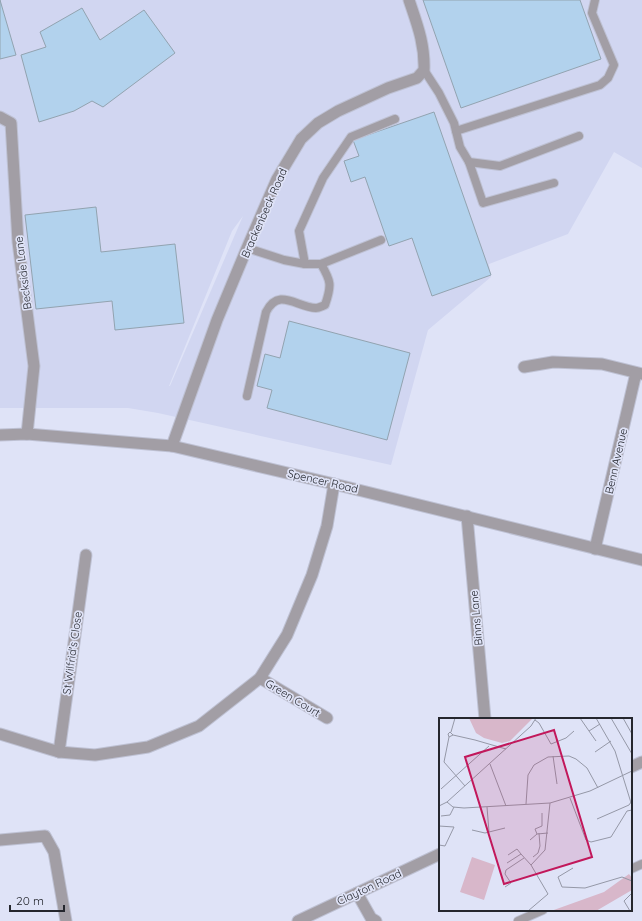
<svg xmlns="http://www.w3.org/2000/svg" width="642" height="921" viewBox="0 0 642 921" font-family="Quicksand,sans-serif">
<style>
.built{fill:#d1d6f1;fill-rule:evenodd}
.building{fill:#b2d2ed;stroke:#92a3b0}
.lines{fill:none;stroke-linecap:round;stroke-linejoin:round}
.service-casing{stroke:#bec1d3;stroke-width:10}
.minor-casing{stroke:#bec1d3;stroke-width:13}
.tertiary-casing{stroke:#bec1d3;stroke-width:13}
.service{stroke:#a29ea5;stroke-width:8}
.minor{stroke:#a29ea5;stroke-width:11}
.tertiary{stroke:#a29ea5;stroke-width:11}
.labels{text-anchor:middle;stroke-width:3.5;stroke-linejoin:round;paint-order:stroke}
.street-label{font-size:11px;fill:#25272e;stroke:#dfe3f7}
.inset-road{fill:none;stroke:#9598a7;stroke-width:1}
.view{fill:#c2185b;fill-opacity:0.15;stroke:#c2185b;stroke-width:2}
.inset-edge{fill:none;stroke:#25272e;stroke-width:2}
</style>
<rect width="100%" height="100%" fill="#dfe3f7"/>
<path class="built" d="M0,0H642V168L614,152L568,234L489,264L491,277L428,330L391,465L158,413L128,408H0ZM243,216L170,386H169L232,231Z"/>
<g class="building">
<polygon points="0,0 16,55 0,59"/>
<polygon points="423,0 580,0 601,59 461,108"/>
<polygon points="82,8 100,40 144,10 175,53 103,107 92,101 74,111 39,122 21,55 46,47 40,32"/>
<polygon points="434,112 491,275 432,296 412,238 389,246 365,177 351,182 344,161 359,156 353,140"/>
<polygon points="96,207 101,252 175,244 184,323 115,330 112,301 36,309 25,215"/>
<polygon points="289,321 410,353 387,440 267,408 272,390 257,386 265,354 280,358"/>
</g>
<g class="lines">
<defs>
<g id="service">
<polyline points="424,70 439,93 454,123 460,147 469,162 500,166 579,136"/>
<polyline points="456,131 600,85 608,78 614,65 592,13 595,0"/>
<polyline points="469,162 483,203 554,183"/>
<polyline points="247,248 284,260 305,264 321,264 381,240"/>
<polyline points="305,264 299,231 323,178 351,137 395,119"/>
<path d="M247,396L266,312C279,287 296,307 316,308C319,308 322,306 325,305C332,285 331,281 321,264"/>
<polyline points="631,869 642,864"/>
<polyline points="518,921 543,910"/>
</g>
<g id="minor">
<polyline points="0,117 11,123 18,242 34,366 27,434"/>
<polyline points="524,367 553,362 602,364 642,374"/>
<path d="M172,446L217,320L247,248L277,179L301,139L318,123L338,111L388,88L417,78L424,70C425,44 417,24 409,0"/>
<polyline points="467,516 485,719"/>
<polyline points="595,549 636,373"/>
<polyline points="260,678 327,718"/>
<polyline points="0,734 59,752 95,755 148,747 199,726 260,678 287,635 312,575 327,526 334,484"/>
<polyline points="59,752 86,555"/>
<polyline points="0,840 45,836 54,852 66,921"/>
<polyline points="357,893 371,918 376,921"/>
</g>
<g id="tertiary">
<polyline points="0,435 27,434 172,446 334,484 642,560"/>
<polyline points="631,767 642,762"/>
<polyline points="298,921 440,854"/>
</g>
</defs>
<use href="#service" class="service-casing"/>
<use href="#minor" class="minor-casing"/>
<use href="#tertiary" class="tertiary-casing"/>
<use href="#service" class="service"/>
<use href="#minor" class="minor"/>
<use href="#tertiary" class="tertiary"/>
</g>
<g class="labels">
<g class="street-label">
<text transform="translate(264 213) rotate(-66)" y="4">Brackenbeck Road</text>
<text transform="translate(23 273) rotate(-97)" y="4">Beckside Lane</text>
<text transform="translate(616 461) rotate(-77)" y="4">Benn Avenue</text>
<text transform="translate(323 481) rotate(13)" y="4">Spencer Road</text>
<text transform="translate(476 618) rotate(-95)" y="4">Binns Lane</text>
<text transform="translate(72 653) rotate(-82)" y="4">St Wilfrid's Close</text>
<text transform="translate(293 698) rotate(31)" y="4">Green Court</text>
<text transform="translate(369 887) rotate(-25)" y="4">Clayton Road</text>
</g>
</g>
<g transform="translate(439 718)">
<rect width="193" height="193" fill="#dfe3f7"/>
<path d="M30,0H91L93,1L71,23L63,25L45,20L37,15ZM33,139L56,147L45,182L21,174ZM190,156L193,160V172L157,193H112L165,174Z" fill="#d8b7ca"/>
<path class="inset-road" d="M141,0L150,13L161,6M157,0L176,33L193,88M172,0L193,36M184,0L193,16M96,2L100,5L112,26L127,20L135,13M150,13L157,23M12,14L16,0M14,17L11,14L9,16L10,19L14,17L36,22L67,31M156,34L172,23M114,38L118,66M5,44L26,68M5,44L10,19M51,46L67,88M2,71L50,28M131,80L147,122L152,124L172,119L188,93L193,92M8,84L92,8L97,0M87,86L89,57L95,47L109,39L130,38L137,41L148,50L159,70M0,88L8,84L14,89L25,90L111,85L151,73L193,53M48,89L50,114M2,98L11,97L15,89M158,101L190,87L192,84M0,108L15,109L6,128L0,127M33,112L46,115L66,110M98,116L96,111L103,108V95M91,122L98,116L109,115M69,137L78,131L82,136M94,139L99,135L101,128L100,115M68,145L82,136L92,147M134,150L119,159L123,169L146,170L183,159L193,163M66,169L72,165L66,156L67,152L85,140M89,193L109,176L92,147L106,132L111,85M191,193L185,183L193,175"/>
<path class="view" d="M115,12L153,139L65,166L26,39Z"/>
<rect width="193" height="193" class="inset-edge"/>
</g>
<path d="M10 905v6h54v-6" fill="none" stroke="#25272e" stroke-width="2"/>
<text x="16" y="905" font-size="12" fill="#25272e" stroke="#dfe3f7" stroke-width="3" paint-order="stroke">20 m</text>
</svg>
